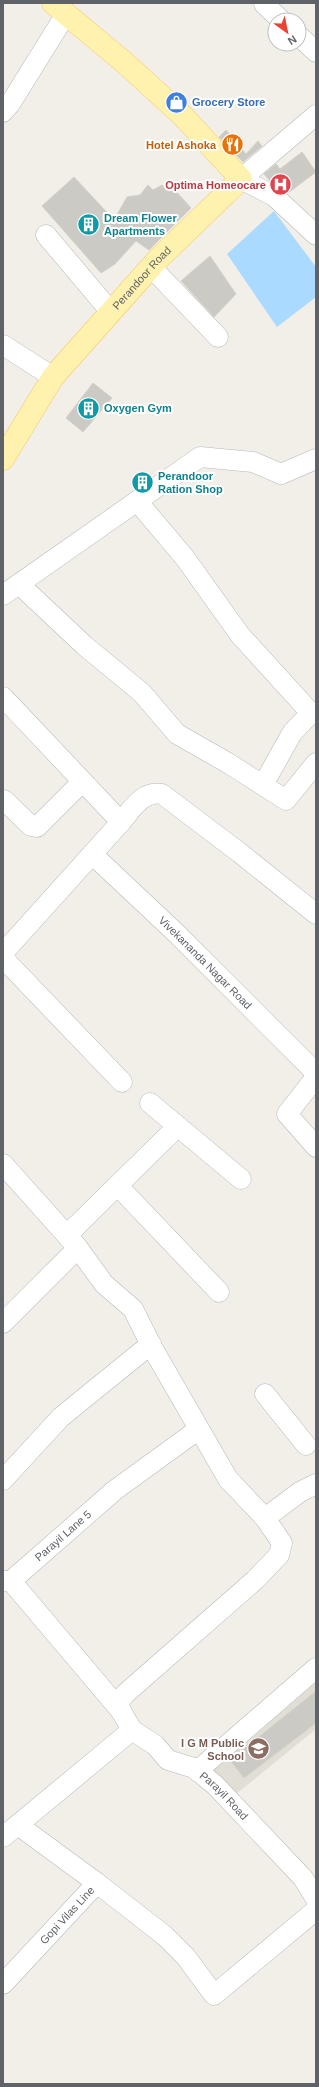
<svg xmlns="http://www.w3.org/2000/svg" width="319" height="2087" viewBox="0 0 319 2087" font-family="Arial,sans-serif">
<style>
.education{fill:#e1ded6}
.water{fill:#aadaff}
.building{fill:#cccac5;stroke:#d6d1c6}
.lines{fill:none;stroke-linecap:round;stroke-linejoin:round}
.minor-casing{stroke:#b5b8bc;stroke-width:21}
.major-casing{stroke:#f2c960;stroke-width:23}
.minor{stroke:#fff;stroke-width:20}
.major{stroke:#fff2af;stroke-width:22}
.labels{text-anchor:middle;stroke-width:4;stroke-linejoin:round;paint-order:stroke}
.shop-label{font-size:11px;font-weight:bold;fill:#366cbe;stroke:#fff;text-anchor:start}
.food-label{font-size:11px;font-weight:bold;fill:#c56008;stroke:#fff;text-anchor:end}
.health-label{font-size:11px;font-weight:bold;fill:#be3a42;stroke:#fff;text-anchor:end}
.culture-label{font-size:11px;font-weight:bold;fill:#0d838f;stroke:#fff;text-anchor:start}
.street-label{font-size:11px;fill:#5f6368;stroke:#fff}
.education-label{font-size:11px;font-weight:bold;fill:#785e54;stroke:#fff;text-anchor:end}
</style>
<rect width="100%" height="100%" fill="#f1efe8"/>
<polygon class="education" points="316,1671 316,1729 230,1799 203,1769"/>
<polygon class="water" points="274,211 316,267 316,297 277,327 227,254"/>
<g class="building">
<polygon points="226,130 246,154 258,141 262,146 243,162 219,137"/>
<polygon points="302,152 316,172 288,193 270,181 264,174 276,164 280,169"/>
<polygon points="74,177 114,220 127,197 140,195 148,185 153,190 162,185 170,192 174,189 191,208 149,250 136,241 115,264 101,273 42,206"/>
<polygon points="210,256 236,294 214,317 181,281"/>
<polygon points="93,383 112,398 83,432 66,418"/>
<polygon points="316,1691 316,1723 244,1778 230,1760"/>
</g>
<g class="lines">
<defs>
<g id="minor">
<polyline points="264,4 281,20"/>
<polyline points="299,36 316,52"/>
<polyline points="3,112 10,104 66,14"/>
<polyline points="316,115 241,179 274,196 316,235"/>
<polyline points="46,235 111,312"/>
<polyline points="151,267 218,337"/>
<polyline points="3,345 53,377"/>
<polyline points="137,501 185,558 240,635 311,713 292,733 263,785"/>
<polyline points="19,584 85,646 142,693 177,734 228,763 286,800 316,763"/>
<polyline points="3,595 200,457 253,462 281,474 316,459"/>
<polyline points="3,697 121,822 3,953"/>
<polyline points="4,800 31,826 37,827 82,782"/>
<path d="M121,822C132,809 143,790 162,794L240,853L316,914"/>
<path id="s1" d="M92,854L177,934L316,1073"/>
<polyline points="3,958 122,1082"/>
<polyline points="316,1077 287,1114 316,1147"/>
<polyline points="150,1103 241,1179"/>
<polyline points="3,1164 78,1248 104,1284 133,1309 153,1349 228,1479 265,1518 282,1543 279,1555 255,1580 125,1694 117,1704 132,1730"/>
<polyline points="118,1186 219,1292"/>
<polyline points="67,1235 178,1126"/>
<polyline points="3,1323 78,1248"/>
<polyline points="265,1394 306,1445"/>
<polyline points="3,1480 61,1417 151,1344"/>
<polyline points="265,1518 300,1492 316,1484"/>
<polyline points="3,1581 11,1581 121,1711"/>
<path id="s2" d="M11,1581L115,1490L199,1429"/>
<polyline points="197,1771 316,1668"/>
<path id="s3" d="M3,1837L132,1730L155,1745L168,1760L194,1768L215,1785L303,1878L316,1899"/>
<polyline points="97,1883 165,1936 186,1957 214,1995 316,1910"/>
<path id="s4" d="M3,1984L97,1883L18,1825"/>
</g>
<g id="major">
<path id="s5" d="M3,459L53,377L158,259L241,179L182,115L125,63L53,3"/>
</g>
</defs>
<use href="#minor" class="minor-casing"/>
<use href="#major" class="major-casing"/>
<use href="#minor" class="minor"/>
<use href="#major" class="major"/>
</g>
<defs>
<symbol id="shop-disc" viewBox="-11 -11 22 22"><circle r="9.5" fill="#3f7fe0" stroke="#fff"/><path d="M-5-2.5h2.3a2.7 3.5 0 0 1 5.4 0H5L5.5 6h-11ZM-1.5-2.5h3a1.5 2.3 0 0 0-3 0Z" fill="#fff"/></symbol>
<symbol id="restaurant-disc" viewBox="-11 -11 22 22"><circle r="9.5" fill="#e8710a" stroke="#fff"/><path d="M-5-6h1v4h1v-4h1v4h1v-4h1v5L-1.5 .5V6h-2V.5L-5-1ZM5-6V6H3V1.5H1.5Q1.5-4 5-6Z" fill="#fff"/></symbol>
<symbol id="hospital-disc" viewBox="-11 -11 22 22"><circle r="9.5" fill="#e0444e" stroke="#fff"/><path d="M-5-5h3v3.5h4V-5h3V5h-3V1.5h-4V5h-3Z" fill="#fff"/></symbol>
<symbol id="building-disc" viewBox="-11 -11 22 22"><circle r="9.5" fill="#0f9aa8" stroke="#fff"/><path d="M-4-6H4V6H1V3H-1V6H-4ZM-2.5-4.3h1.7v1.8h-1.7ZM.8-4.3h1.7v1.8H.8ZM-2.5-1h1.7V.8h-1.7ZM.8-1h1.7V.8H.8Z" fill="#fff"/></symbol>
<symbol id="school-disc" viewBox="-11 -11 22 22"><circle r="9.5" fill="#8d6e63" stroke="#fff"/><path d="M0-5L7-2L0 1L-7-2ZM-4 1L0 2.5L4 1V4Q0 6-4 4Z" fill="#fff"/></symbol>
</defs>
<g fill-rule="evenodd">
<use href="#shop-disc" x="164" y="90" width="25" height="25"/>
<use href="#restaurant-disc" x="220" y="132" width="25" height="25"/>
<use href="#hospital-disc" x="268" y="172" width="25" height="25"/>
<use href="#building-disc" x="76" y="212" width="25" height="25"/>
<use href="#building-disc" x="76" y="396" width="25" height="25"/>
<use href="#building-disc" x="130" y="470" width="25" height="25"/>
<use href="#school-disc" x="246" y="1736" width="25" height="25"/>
</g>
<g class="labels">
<g class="shop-label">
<text x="192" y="106">Grocery Store</text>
</g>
<g class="food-label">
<text x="216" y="149">Hotel Ashoka</text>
</g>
<g class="health-label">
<text x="266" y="189">Optima Homeocare</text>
</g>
<g class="culture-label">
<text x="104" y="222">Dream Flower<tspan x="104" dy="13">Apartments</tspan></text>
<text x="104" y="412">Oxygen Gym</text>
<text x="158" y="480">Perandoor<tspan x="158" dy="13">Ration Shop</tspan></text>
</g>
<g class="street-label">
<text dy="4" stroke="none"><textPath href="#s5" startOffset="229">Perandoor Road</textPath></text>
<text dy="4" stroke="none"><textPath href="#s1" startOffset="157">Vivekananda Nagar Road</textPath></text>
<text dy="4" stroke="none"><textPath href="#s2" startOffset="69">Parayil Lane 5</textPath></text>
<text dy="4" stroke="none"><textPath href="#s3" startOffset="283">Parayil Road</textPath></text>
<text dy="4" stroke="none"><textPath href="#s4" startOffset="94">Gopi Vilas Line</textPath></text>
</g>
<g class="education-label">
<text x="244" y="1747">I G M Public<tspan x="244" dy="13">School</tspan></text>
</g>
</g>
<rect width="319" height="2087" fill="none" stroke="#5f6368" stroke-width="8"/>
<g transform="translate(287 32) rotate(147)"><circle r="19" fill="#ffffff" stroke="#bfc1c3"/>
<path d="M0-3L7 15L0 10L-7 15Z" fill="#ea4335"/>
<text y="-6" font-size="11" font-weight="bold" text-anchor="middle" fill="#5f6368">N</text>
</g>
</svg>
